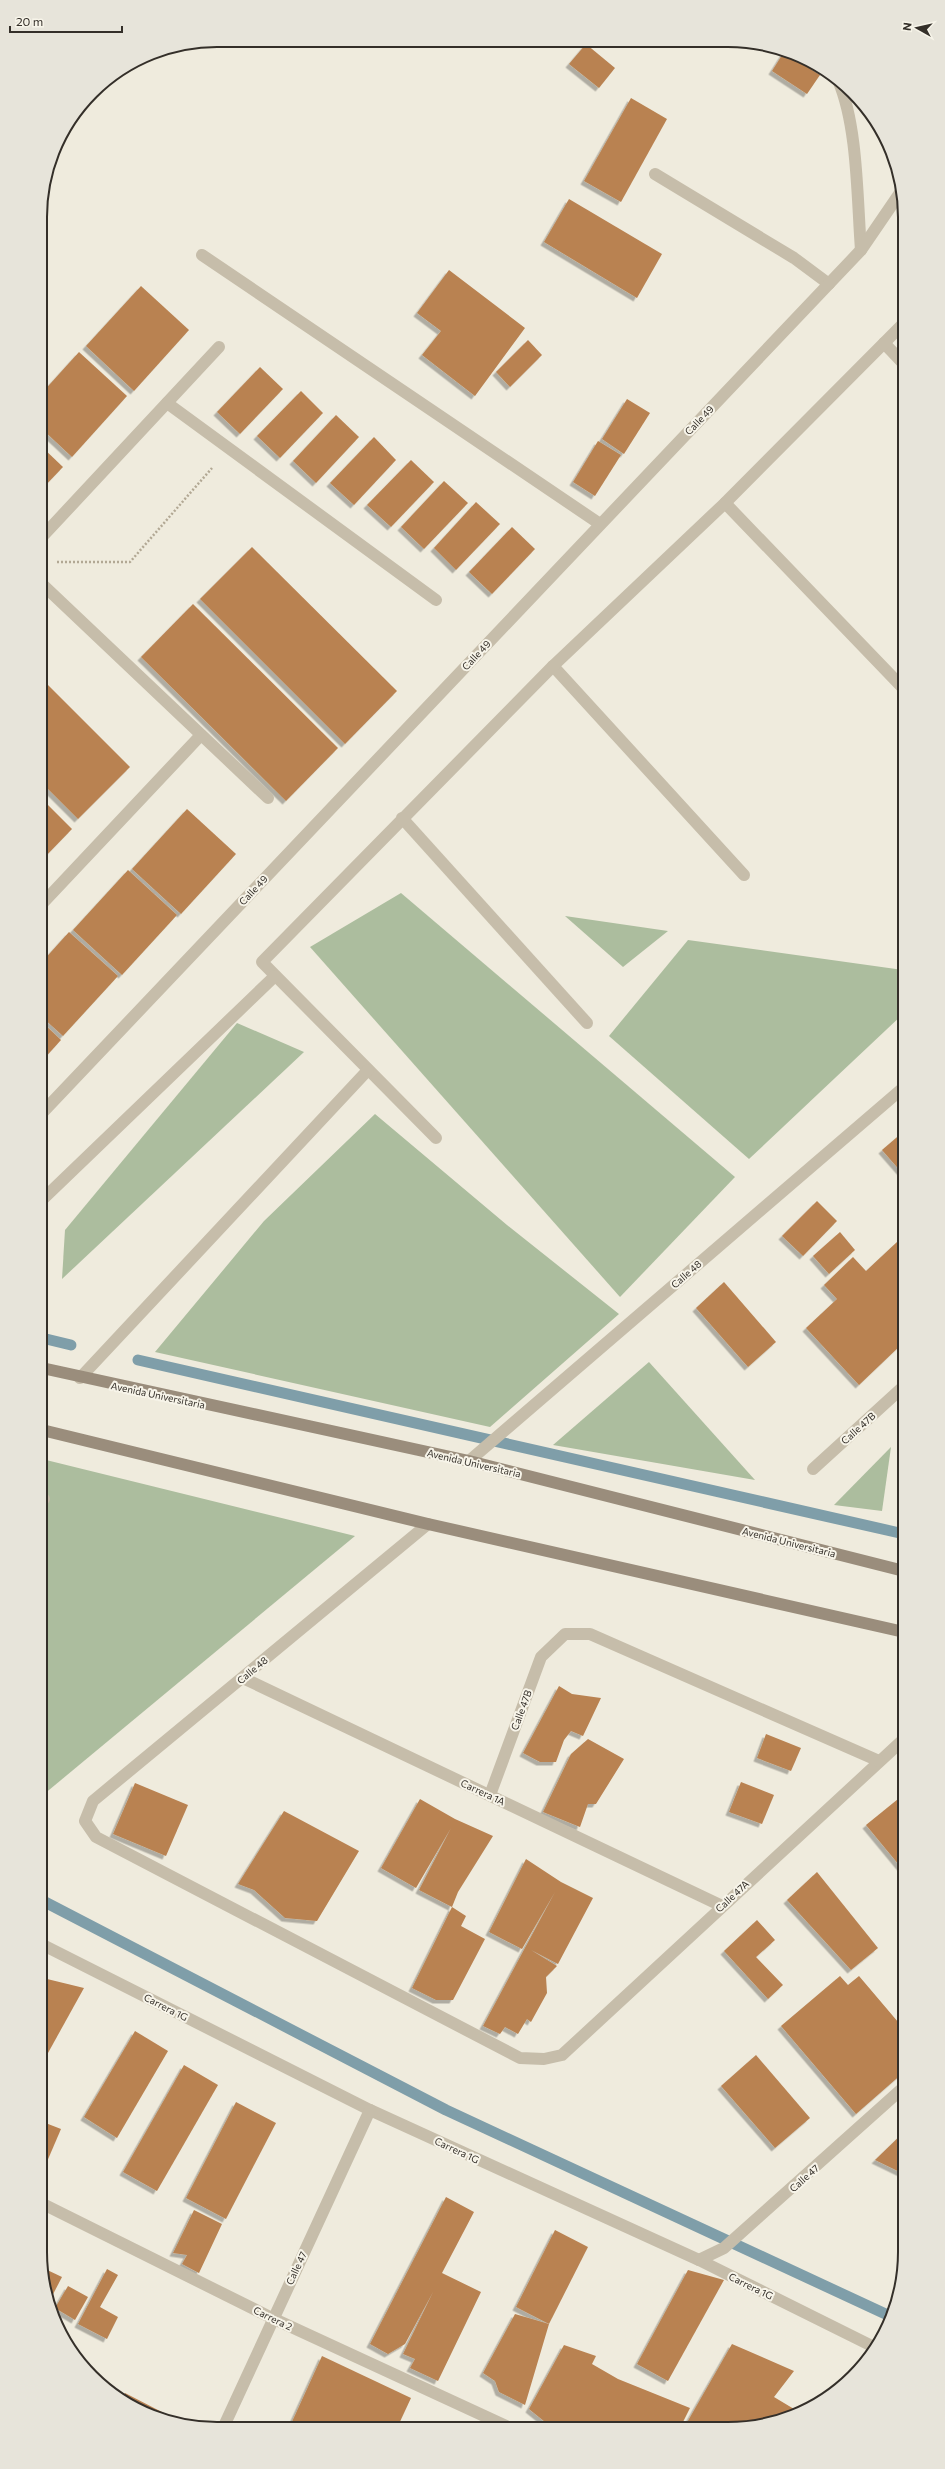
<svg xmlns="http://www.w3.org/2000/svg" width="945" height="2469" viewBox="0 0 945 2469" font-family="Commissioner,sans-serif">
<style>
.green{fill:#acbd9e}
.lines{fill:none;stroke-linecap:round;stroke-linejoin:round}
.stream{stroke:#7f9ea9;stroke-width:11}
.building{fill:#b98251;filter:url(#shadow)}
.path{stroke:#b2a894;stroke-width:2.5;stroke-dasharray:2 2;stroke-linecap:butt}
.lane{stroke:#c6bdaa;stroke-width:12}
.street{stroke:#c6bdaa;stroke-width:12}
.secondary{stroke:#9a8d7c;stroke-width:12}
.labels{text-anchor:middle;stroke-width:4;stroke-linejoin:round;paint-order:stroke}
.street-label{font-size:10px;fill:#342f29;stroke:#f7f4e9}
.rim{fill:none;stroke:#342f29;stroke-width:2}
</style>
<defs>
<filter id="shadow"><feDropShadow dx="-3.5" dy="3.5" stdDeviation="0" flood-color="#0004"/></filter>
</defs>
<rect width="100%" height="100%" fill="#efebdd"/>
<g class="green">
<polygon points="401,893 735,1177 620,1297 310,947"/>
<polygon points="565,916 668,931 623,967"/>
<polygon points="688,940 903,970 903,1014 749,1159 609,1036"/>
<polygon points="237,1023 304,1052 62,1279 65,1230"/>
<polygon points="375,1114 507,1225 619,1314 490,1427 155,1352 264,1221"/>
<polygon points="649,1362 755,1480 553,1445"/>
<polygon points="891,1447 882,1511 834,1505"/>
<polygon points="42,1459 355,1536 43,1795"/>
</g>
<g class="lines">
<g class="stream">
<polyline points="42,1338 71,1345"/>
<polyline points="138,1360 904,1534"/>
<polyline points="43,1901 446,2110 892,2317"/>
</g>
</g>
<g class="building">
<polygon points="586,44 615,68 599,88 569,64"/>
<polygon points="784,52 820,75 807,94 772,71"/>
<polygon points="631,98 667,119 621,202 584,181"/>
<polygon points="569,199 662,254 637,298 544,242"/>
<polygon points="449,270 525,328 475,396 422,355 441,331 417,313"/>
<polygon points="141,286 189,330 134,391 86,346"/>
<polygon points="528,340 542,355 510,387 496,372"/>
<polygon points="79,352 127,396 72,457 41,428 41,394"/>
<polygon points="260,367 283,389 240,434 217,412"/>
<polygon points="301,391 323,413 280,458 257,436"/>
<polygon points="627,399 650,413 624,454 602,439"/>
<polygon points="336,415 359,437 316,483 293,461"/>
<polygon points="374,437 396,460 354,505 330,483"/>
<polygon points="598,441 621,455 595,496 573,482"/>
<polygon points="41,446 63,467 41,490"/>
<polygon points="411,460 434,482 391,527 367,505"/>
<polygon points="444,481 468,503 424,549 401,527"/>
<polygon points="476,502 500,524 456,570 434,548"/>
<polygon points="512,527 535,549 492,594 469,572"/>
<polygon points="252,547 397,691 345,744 200,599"/>
<polygon points="193,604 338,748 286,801 141,657"/>
<polygon points="41,678 130,767 78,819 41,782"/>
<polygon points="41,798 72,829 41,861"/>
<polygon points="187,809 236,854 181,914 132,869"/>
<polygon points="128,870 177,915 122,975 73,930"/>
<polygon points="69,932 118,976 63,1036 42,1017 42,962"/>
<polygon points="42,1022 61,1040 42,1061"/>
<polygon points="903,1132 903,1174 882,1150"/>
<polygon points="817,1201 837,1221 803,1256 782,1236"/>
<polygon points="840,1232 855,1250 829,1274 813,1256"/>
<polygon points="897,1242 903,1248 903,1343 859,1385 806,1328 837,1299 824,1285 853,1257 866,1271"/>
<polygon points="724,1282 776,1342 748,1367 696,1308"/>
<polygon points="559,1686 572,1694 601,1698 583,1736 571,1731 564,1740 556,1762 540,1762 523,1753"/>
<polygon points="766,1734 801,1748 791,1771 757,1758"/>
<polygon points="588,1739 624,1759 596,1804 588,1804 580,1827 543,1812 571,1754"/>
<polygon points="741,1782 774,1795 762,1824 729,1812"/>
<polygon points="135,1783 188,1805 166,1856 113,1834"/>
<polygon points="903,1795 904,1796 904,1871 866,1825"/>
<polygon points="420,1799 455,1819 493,1836 458,1892 452,1907 419,1890 451,1828 416,1888 381,1868"/>
<polygon points="284,1811 359,1851 317,1921 285,1918 254,1890 238,1884"/>
<polygon points="526,1859 561,1882 593,1898 558,1964 531,1950 557,1966 546,1977 547,1993 531,2022 527,2019 518,2034 505,2027 500,2034 483,2026 555,1892 522,1949 489,1932"/>
<polygon points="817,1872 878,1948 851,1970 787,1900"/>
<polygon points="452,1907 466,1916 461,1926 485,1939 453,2000 436,2000 412,1988"/>
<polygon points="757,1920 775,1940 756,1957 783,1985 768,1999 724,1951"/>
<polygon points="840,1976 848,1985 859,1976 904,2029 904,2072 856,2114 781,2026"/>
<polygon points="43,1978 84,1988 43,2062"/>
<polygon points="135,2031 168,2051 117,2138 84,2117"/>
<polygon points="756,2055 810,2118 775,2148 721,2086"/>
<polygon points="184,2065 218,2085 157,2191 123,2172"/>
<polygon points="236,2102 276,2123 226,2219 186,2198"/>
<polygon points="43,2122 61,2129 43,2171"/>
<polygon points="904,2132 904,2174 875,2160"/>
<polygon points="446,2197 474,2212 442,2273 481,2292 438,2381 410,2368 415,2359 403,2354 433,2292 405,2344 388,2354 370,2344"/>
<polygon points="194,2210 222,2224 199,2273 182,2264 187,2255 173,2253"/>
<polygon points="555,2230 588,2247 549,2324 516,2307"/>
<polygon points="43,2268 62,2277 49,2302 43,2287"/>
<polygon points="107,2269 118,2275 100,2307 118,2317 107,2339 78,2324"/>
<polygon points="688,2270 724,2280 668,2381 637,2364"/>
<polygon points="68,2286 88,2297 75,2320 55,2308"/>
<polygon points="515,2314 549,2324 525,2405 499,2392 495,2381 483,2373"/>
<polygon points="732,2344 794,2371 774,2397 799,2412 763,2426 685,2426"/>
<polygon points="564,2345 596,2356 592,2364 618,2379 690,2408 681,2426 550,2426 529,2409"/>
<polygon points="322,2356 411,2398 398,2426 291,2424"/>
<polygon points="125,2393 189,2426 183,2426 139,2411 122,2399"/>
</g>
<g class="lines">
<polyline class="path" points="57,562 130,562 212,468"/>
<g class="lane">
<path d="M838,80C858,126 857,199 861,250"/>
<polyline points="655,174 794,258 829,284"/>
<polyline points="167,403 436,600"/>
<polyline points="41,538 219,347"/>
<polyline points="41,583 268,798"/>
<polyline points="41,905 201,735"/>
<polyline points="42,1501 44,1499"/>
</g>
<g class="street">
<polyline points="202,255 600,524"/>
<polyline points="884,343 902,362"/>
<polyline points="725,503 902,687"/>
<polyline points="553,666 744,875"/>
<polyline points="402,818 587,1023"/>
<polyline points="42,1113 861,250 902,190"/>
<polyline points="436,1138 262,962 553,666 725,503 902,325"/>
<polyline points="42,1200 275,976"/>
<polyline points="80,1378 368,1070"/>
<polyline points="469,1461 903,1088"/>
<polyline points="813,1469 903,1387"/>
<polyline points="428,1524 93,1801 85,1821 96,1837 520,2058 544,2059 562,2055 904,1739"/>
<polyline points="243,1678 722,1906"/>
<polyline points="490,1795 541,1657 565,1634 590,1634 879,1761"/>
<polyline points="43,1945 370,2110 699,2260 874,2347"/>
<polyline points="43,2204 272,2318 506,2426"/>
<polyline points="699,2260 724,2248 904,2087"/>
<polyline points="224,2426 370,2110"/>
</g>
<g class="secondary">
<polyline points="42,1368 469,1461 904,1571"/>
<polyline points="42,1430 428,1524 904,1632"/>
</g>
</g>
<g class="labels">
<g class="street-label">
<text transform="translate(699 420) rotate(-46)" y="4">Calle 49</text>
<text transform="translate(476 655) rotate(-47)" y="4">Calle 49</text>
<text transform="translate(253 890) rotate(-47)" y="4">Calle 49</text>
<text transform="translate(686 1274) rotate(-41)" y="4">Calle 48</text>
<text transform="translate(158 1395) rotate(12)" y="4">Avenida Universitaria</text>
<text transform="translate(858 1428) rotate(-42)" y="4">Calle 47B</text>
<text transform="translate(474 1463) rotate(13)" y="4">Avenida Universitaria</text>
<text transform="translate(789 1542) rotate(14)" y="4">Avenida Universitaria</text>
<text transform="translate(252 1670) rotate(-40)" y="4">Calle 48</text>
<text transform="translate(521 1710) rotate(-70)" y="4">Calle 47B</text>
<text transform="translate(483 1792) rotate(25)" y="4">Carrera 1A</text>
<text transform="translate(732 1896) rotate(-43)" y="4">Calle 47A</text>
<text transform="translate(166 2007) rotate(27)" y="4">Carrera 1G</text>
<text transform="translate(457 2150) rotate(25)" y="4">Carrera 1G</text>
<text transform="translate(804 2178) rotate(-42)" y="4">Calle 47</text>
<text transform="translate(296 2268) rotate(-65)" y="4">Calle 47</text>
<text transform="translate(751 2286) rotate(26)" y="4">Carrera 1G</text>
<text transform="translate(273 2318) rotate(26)" y="4">Carrera 2</text>
</g>
</g>
<path d="M0 0H945V2469H0ZM217 47H728A170 170 0 0 1 898 217V2252A170 170 0 0 1 728 2422H217A170 170 0 0 1 47 2252V217A170 170 0 0 1 217 47Z" fill="#e7e4da" fill-rule="evenodd"/>
<path class="rim" d="M217 47H728A170 170 0 0 1 898 217V2252A170 170 0 0 1 728 2422H217A170 170 0 0 1 47 2252V217A170 170 0 0 1 217 47Z"/>
<g transform="translate(917 28) rotate(278)" stroke="#f7f4e9" stroke-width="3" paint-order="stroke">
<path d="M0-3L7 15L0 10L-7 15Z" fill="#342f29"/>
<text y="-6" font-size="11" font-weight="bold" text-anchor="middle" fill="#342f29">N</text>
</g>
<path d="M10 26v6h112v-6" fill="none" stroke="#342f29" stroke-width="2"/>
<text x="16" y="26" font-size="12" fill="#342f29" stroke="#f7f4e9" stroke-width="3" paint-order="stroke">20 m</text>
</svg>
